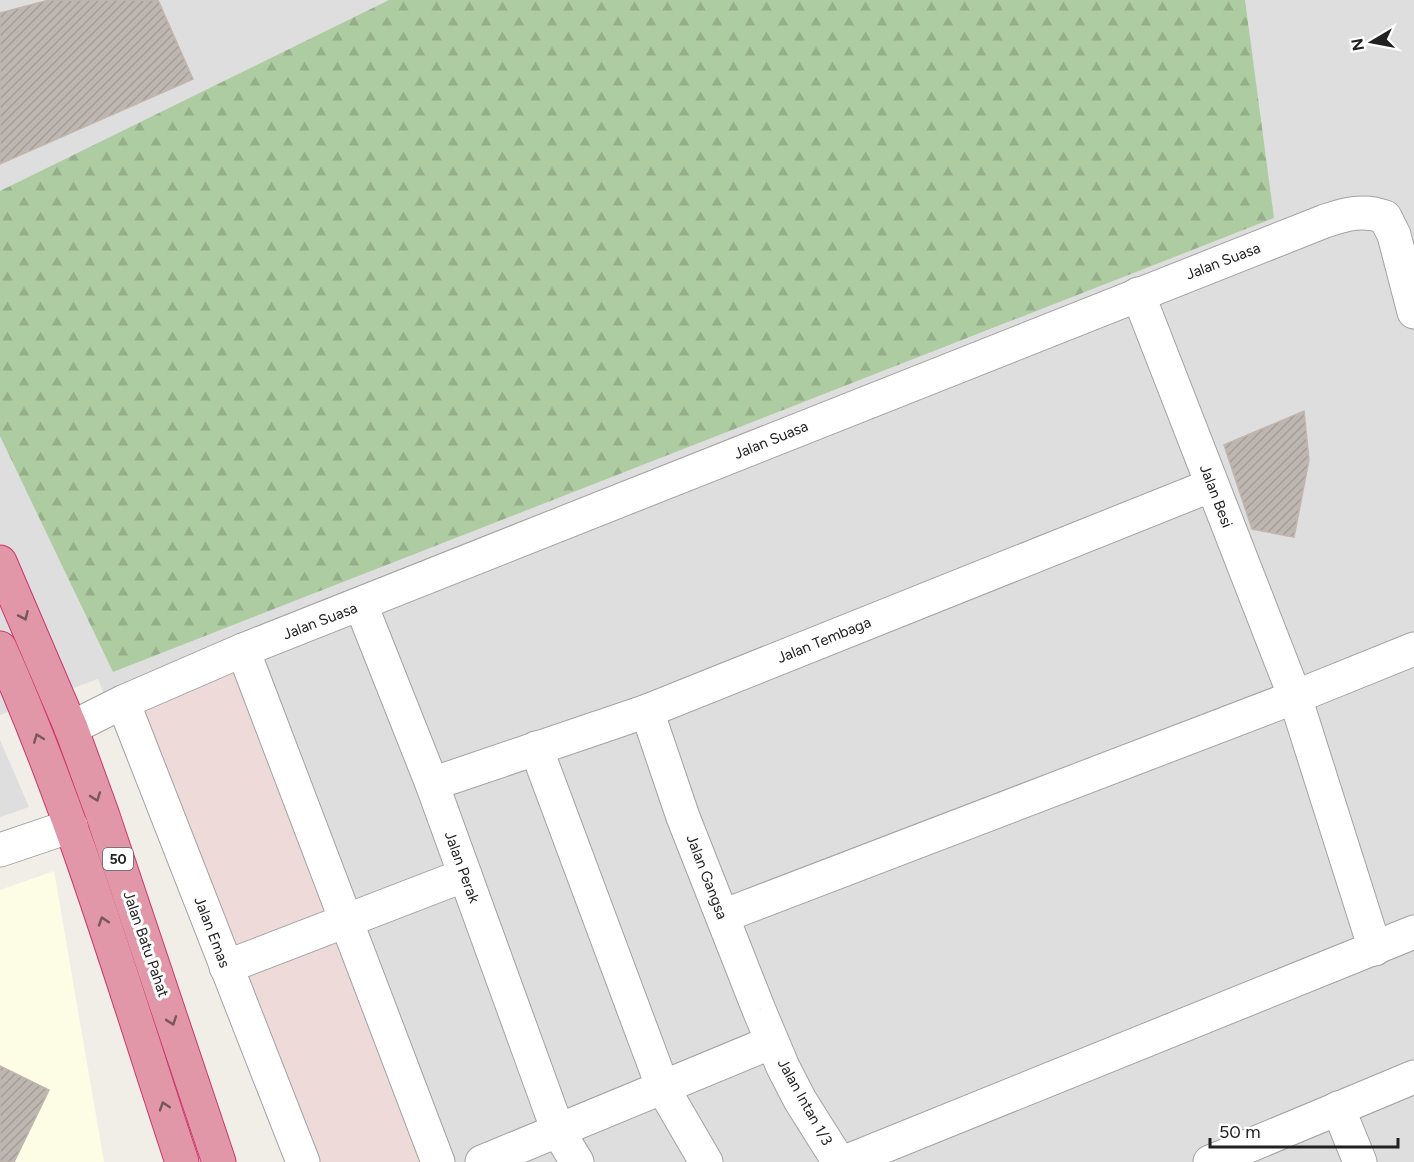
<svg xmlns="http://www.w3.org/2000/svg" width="1414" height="1162" viewBox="0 0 1414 1162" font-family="Figtree,sans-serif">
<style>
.residential{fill:#dfdede}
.commercial{fill:#efdada}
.education{fill:#fdfce5}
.forest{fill:url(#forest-firs)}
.building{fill:url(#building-hatch);stroke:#c1b5ac;stroke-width:1.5}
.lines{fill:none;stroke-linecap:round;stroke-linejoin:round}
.minor-casing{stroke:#a2a2a2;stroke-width:35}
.highway-casing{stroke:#ce366e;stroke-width:35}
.minor{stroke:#fff;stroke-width:33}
.highway{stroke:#e197a7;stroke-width:33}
.oneway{stroke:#77565d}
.labels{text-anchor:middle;stroke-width:6;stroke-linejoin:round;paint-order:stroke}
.shield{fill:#fff;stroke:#646464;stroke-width:1.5}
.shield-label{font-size:14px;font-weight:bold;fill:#212121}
.street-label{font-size:15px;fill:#212121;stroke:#fff}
</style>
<defs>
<pattern id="forest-firs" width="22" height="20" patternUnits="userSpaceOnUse" patternTransform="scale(1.5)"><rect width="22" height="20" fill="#aecca1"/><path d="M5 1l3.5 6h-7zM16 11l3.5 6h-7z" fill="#95af8a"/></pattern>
<pattern id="building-hatch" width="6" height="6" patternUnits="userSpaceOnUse" patternTransform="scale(1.5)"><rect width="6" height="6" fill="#beb7b1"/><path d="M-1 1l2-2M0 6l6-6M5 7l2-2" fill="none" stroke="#a39d98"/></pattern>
</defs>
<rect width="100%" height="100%" fill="#f1eee8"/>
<g class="residential">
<polygon points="0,0 1414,0 1414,1162 287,1162 98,679 0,715"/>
<polygon points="0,740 29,807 0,817"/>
</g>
<polygon class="commercial" points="246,640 445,1162 312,1162 128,690"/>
<polygon class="education" points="54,871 104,1162 0,1162 0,890"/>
<polygon class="forest" points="389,0 1245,0 1274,218 113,672 0,436 0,191"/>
<g class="building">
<polygon points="49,0 158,0 193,79 0,164 0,13"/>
<polygon points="1304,411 1309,460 1294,537 1252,529 1224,445"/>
<polygon points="0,1066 49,1090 14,1162 0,1162"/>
</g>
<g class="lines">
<defs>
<g id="minor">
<polyline points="1138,294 1295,697 1375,949"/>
<polyline points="361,605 432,784 558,1131 577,1162"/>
<polyline points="243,650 438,1162"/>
<polyline points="123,702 303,1162"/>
<polyline points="647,711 683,817 759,1010 783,1067 800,1100 839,1162"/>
<path d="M71,728L123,702L243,650L1325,221C1346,214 1364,209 1385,217L1394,235L1414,312"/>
<polyline points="536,748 663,1088 706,1162"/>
<polyline points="432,784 647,711 1212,485"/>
<polyline points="0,850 71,826"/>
<polyline points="723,916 1295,697 1414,649"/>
<polyline points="226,967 465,875"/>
<polyline points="1338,1108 1360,1162"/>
<polyline points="482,1162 772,1042"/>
<polyline points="845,1162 1414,932"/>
<polyline points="1210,1162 1414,1077"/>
</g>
<g id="highway">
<polyline points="0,562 71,728 102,813 219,1162"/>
<path d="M0,648C74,814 125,990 182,1162"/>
</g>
</defs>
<use href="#minor" class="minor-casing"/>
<use href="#highway" class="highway-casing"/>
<use href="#minor" class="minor"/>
<use href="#highway" class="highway"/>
</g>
<defs><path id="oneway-chevron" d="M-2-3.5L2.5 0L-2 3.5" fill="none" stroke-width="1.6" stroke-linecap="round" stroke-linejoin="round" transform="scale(1.5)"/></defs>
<g class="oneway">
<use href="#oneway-chevron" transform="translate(24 616) rotate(66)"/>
<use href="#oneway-chevron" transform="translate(38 738) rotate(-111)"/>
<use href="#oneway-chevron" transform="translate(96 797) rotate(70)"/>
<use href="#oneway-chevron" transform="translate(103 921) rotate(-108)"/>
<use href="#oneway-chevron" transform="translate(172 1021) rotate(71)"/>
<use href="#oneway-chevron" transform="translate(164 1106) rotate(-108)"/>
</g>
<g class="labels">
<rect class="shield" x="103" y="848" width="30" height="22" rx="4.5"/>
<g class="shield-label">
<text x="118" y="864">50</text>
</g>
<g class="street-label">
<text transform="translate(1223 261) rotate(-21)" y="5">Jalan Suasa</text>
<text transform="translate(771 440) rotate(-22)" y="5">Jalan Suasa</text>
<text transform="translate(1216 496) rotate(69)" y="5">Jalan Besi</text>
<text transform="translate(320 621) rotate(-21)" y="5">Jalan Suasa</text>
<text transform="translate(824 640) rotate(-22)" y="5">Jalan Tembaga</text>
<text transform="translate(462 867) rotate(70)" y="5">Jalan Perak</text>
<text transform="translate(707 877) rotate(69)" y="5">Jalan Gangsa</text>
<text transform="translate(212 932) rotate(69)" y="5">Jalan Emas</text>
<text transform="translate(146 944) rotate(71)" y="5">Jalan Batu Pahat</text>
<text transform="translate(805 1102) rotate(61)" y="5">Jalan Intan 1/3</text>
</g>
</g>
<g transform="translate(1372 42) rotate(260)" stroke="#ffffff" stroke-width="4.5" paint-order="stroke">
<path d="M0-4.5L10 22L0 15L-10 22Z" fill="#212121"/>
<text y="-9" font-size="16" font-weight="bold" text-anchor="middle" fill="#212121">N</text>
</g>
<path d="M1210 1138v9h188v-9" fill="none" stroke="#212121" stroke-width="3"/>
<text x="1219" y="1138" font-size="18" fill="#212121" stroke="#ffffff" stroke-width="4.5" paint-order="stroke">50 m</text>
</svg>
